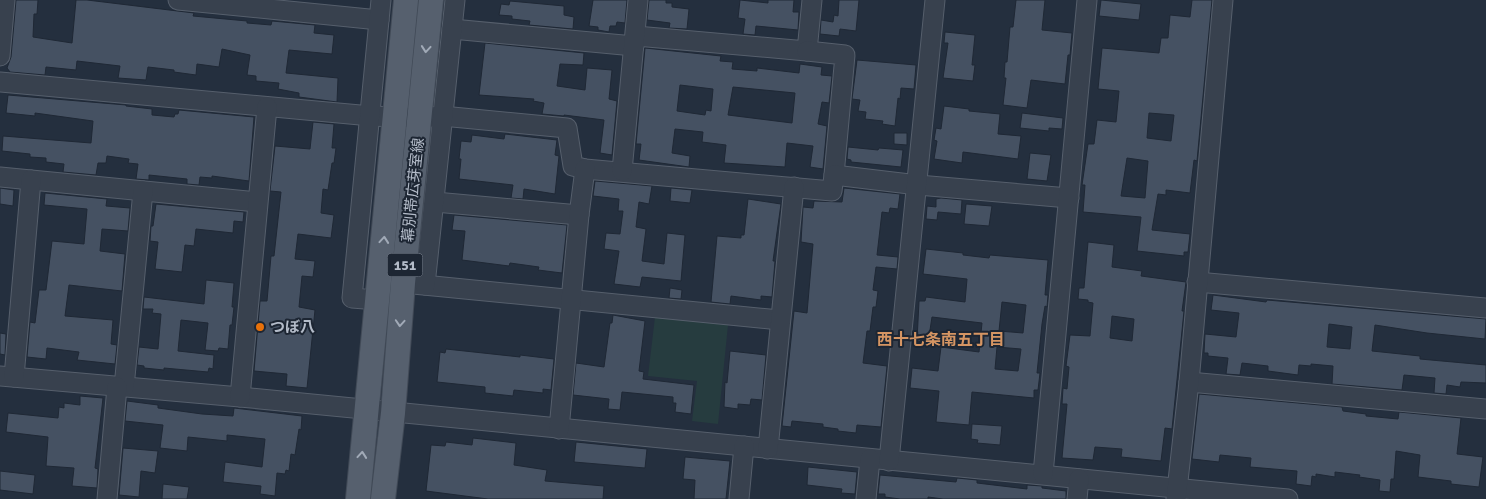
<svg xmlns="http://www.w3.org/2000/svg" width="1486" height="499" viewBox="0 0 1486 499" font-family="Signika,'Noto Sans JP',sans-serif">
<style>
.green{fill:#263c3f}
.building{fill:#455162;stroke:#1f2835;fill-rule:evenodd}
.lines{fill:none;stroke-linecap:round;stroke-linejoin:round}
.minor-casing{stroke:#565f6c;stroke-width:21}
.major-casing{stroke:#414a57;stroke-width:26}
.minor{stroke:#38414e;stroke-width:19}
.major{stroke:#56606e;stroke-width:24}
.oneway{stroke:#a1aab7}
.food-dot{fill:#e8710a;stroke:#1d2633;stroke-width:2}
.labels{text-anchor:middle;stroke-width:4;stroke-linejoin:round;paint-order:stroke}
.shield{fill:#1d2633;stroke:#878f9c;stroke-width:1}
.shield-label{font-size:14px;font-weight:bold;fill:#b4bcc9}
.street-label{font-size:15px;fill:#b4bcc9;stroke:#1d2633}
.poi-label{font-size:15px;font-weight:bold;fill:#b4bcc9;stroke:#1d2633;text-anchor:start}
.neighbourhood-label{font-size:16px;font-weight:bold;fill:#d59563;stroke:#1d2633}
</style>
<rect width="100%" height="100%" fill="#242f3e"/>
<polygon class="green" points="655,317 728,325 718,424 692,421 697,381 648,376"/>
<g class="building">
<polygon points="16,0 38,0 37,14 34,14 33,37 72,43 76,0 87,0 194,13 193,16 247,21 247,23 271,25 272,21 315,25 314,33 334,35 332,54 289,50 286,73 338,78 337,102 299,97 299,93 278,89 279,83 256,81 256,76 247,75 250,55 222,49 219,67 197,64 196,75 174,72 174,70 148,67 146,80 118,78 120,66 77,61 76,70 46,67 45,75 10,72 7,68 11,57"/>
<polygon points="593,0 627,0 625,23 617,22 616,26 610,26 609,32 598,30 598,27 589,26"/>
<polygon points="649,0 666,0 666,3 672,3 672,7 689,9 687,29 669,28 670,23 647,20"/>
<polygon points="740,0 768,3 768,0 794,0 793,12 799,12 798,30 756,26 755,35 743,34 745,19 738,18"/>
<polygon points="839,0 859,0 856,31 840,29 839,36 820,34 821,20 833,22 834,15 838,16"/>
<polygon points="1016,0 1045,0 1042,30 1072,33 1070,55 1068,55 1065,84 1031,80 1027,108 1003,105 1006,78 1004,78 1005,62 1007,62 1010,27 1013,27"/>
<polygon points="1101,0 1141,4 1139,20 1099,16"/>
<path d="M1192,0H1212L1197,161L1194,160L1190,193L1166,190V195L1158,194L1152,230L1190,234L1188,252H1184V256L1137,251L1141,217L1083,212L1085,185H1082L1088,144H1094L1097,120L1116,122L1119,91L1098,89L1102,48L1159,53L1161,38H1168L1170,15L1190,17ZM1149,113L1174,115L1171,141L1147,138ZM1127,158L1148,161L1145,198L1121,196Z"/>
<polygon points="510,1 564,6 564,15 574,17 573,29 529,25 530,21 512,19 512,16 499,15 501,4 509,5"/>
<polygon points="945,32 975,35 972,65 975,65 973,81 943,78 948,43 944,43"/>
<polygon points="485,43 584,53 583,65 560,64 557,86 585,90 587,68 612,70 609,99 617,101 612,155 600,153 604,120 564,115 564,116 542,114 544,103 533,101 534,99 479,95"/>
<path d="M645,48L721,56L720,61L733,62L732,69L757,71V68L799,73L800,64L822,67L821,75L832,76L829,103L822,102L818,124L827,126L823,169L810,167L813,146L787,143L785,167L724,163L726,145L702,142L703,132L675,129L672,153L690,156L689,167L639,160L641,144H636ZM680,85L713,89L711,111L706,110L705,115L677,111ZM733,87L795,93L792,123L728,115Z"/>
<polygon points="857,60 916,65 914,89 901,88 900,99 898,98 895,126 882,124 883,121 865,119 866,112 858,111 860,100 852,99"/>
<polygon points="8,95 126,105 126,106 152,109 152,115 174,117 175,114 178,114 179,110 254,117 249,181 212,176 212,178 200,177 199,185 187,184 187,179 149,175 149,180 136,179 138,164 128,163 129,159 107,156 106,163 98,163 96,175 63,172 64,164 46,162 46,158 30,157 30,154 2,151 3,136 91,143 93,121 35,113 35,116 6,113"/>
<polygon points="944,106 969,109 969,111 1000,114 998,134 1021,136 1018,159 963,152 962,163 934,159 937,141 934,140 936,128 941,129"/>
<polygon points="1022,113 1063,118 1062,129 1049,128 1049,131 1020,128"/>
<polygon points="313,122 334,124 332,148 336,148 334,163 332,163 328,190 323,189 321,213 334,215 331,238 298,234 295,259 315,261 313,277 302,276 299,307 315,310 307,388 286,386 287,374 254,371 260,301 267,301 271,256 274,256 281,192 270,191 275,146 310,149"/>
<polygon points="894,133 907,133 907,145 894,144"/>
<polygon points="505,134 557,140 555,155 559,156 555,194 524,189 523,199 511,198 513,185 459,179 461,159 459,159 461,141 471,142 472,135 504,139"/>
<polygon points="848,147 878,150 879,148 903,150 901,167 851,162 851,160 847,159"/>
<polygon points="1030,153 1051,155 1047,181 1027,179"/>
<polygon points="595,181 652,186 649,204 639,202 636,227 646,229 642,261 664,264 667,233 685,235 681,281 642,277 640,287 614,284 619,251 604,249 606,233 620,234 623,211 618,211 619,199 593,196"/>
<polygon points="0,188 14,190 13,206 0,204"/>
<polygon points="671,188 692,190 690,203 670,201"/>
<polygon points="844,188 900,194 898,209 890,208 889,213 882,212 877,255 898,257 897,269 876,267 873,290 878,291 876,307 873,307 870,331 867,331 863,363 887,366 881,427 857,425 856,433 838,431 838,429 823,427 823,424 792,421 791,427 782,426 794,311 807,313 813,244 801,242 803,207 813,208 814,201 842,202"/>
<polygon points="45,193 107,199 106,206 130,208 128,231 102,229 100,251 125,254 122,291 69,285 65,316 113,320 111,344 117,345 115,364 77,360 79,352 47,348 46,359 27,357 30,322 35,323 39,290 46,290 52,241 84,244 87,209 44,205"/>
<polygon points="941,198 962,200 961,214 938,212 937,220 926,219 927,206 936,207 936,199"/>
<polygon points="748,199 781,204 773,261 775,261 772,297 761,296 761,300 731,296 730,304 711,302 717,236 741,238 741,235 744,235"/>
<polygon points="156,204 244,212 243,222 234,221 233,233 196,229 194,246 185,245 182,272 155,269 158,242 150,241 151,226 153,226"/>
<polygon points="966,204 992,206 989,226 964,224"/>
<polygon points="454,215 567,225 562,273 538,270 539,267 510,263 509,266 462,260 465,231 452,230"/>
<path d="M1088,242L1114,245L1112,267L1142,271L1141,276L1186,282L1182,311H1184L1172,429L1165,428L1161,461L1121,457L1122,449L1095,447L1093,460L1062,458L1067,404H1062L1063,388L1067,389L1069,367L1066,366L1070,335L1090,336L1093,303L1088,302V300L1078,299L1079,288H1084ZM1112,316L1134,319L1132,341L1110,338Z"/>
<path d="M926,249L963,253V255L989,258L990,255L1048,260L1045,295H1048L1047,307L1045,306L1042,324L1037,373H1040L1038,390H1034V398L972,392L969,425L936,422L939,391L910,388L912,368L938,371L941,347L979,352L982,323L932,317L928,343L917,341L919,301H925L926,297L965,302L967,279L923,274ZM1002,302L1026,305L1023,333L999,331ZM997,347L1021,349L1018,371L995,369Z"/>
<polygon points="206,280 234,283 232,307 234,307 232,325 230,325 228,349 219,348 218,351 205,350 208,323 181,320 178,351 214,355 213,369 209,368 208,372 164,368 164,370 144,368 144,366 137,365 139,347 158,349 161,314 152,313 153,309 143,309 144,297 204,304"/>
<polygon points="670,288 682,290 681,299 669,298"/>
<path d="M1213,295L1266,302L1267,300L1486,319L1485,339L1427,333L1375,325L1372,351L1420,356V359L1486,365V383L1461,382L1460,387L1447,385L1446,394L1434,393L1435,378L1404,375L1402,390L1332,384L1333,366L1311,364V366L1299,365L1298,375L1268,371V366L1242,363L1240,375L1226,374L1228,358L1208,356V353H1204L1205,334L1236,337L1239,313L1211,310ZM1329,324L1352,327L1350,349L1327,347Z"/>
<polygon points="613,315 645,321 639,371 644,372 643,379 694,385 691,414 675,412 676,403 673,403 673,397 622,392 620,410 608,409 609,399 573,395 576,363 604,367 610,323 612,323"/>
<polygon points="0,333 6,334 5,355 0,354"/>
<polygon points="446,349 520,357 520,355 554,359 551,390 543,389 543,393 514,390 513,396 485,393 485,387 437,382 440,352 445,353"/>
<polygon points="730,351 766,355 762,400 751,399 750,405 738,404 738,409 724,407 725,382 727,383"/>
<polygon points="1199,394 1342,407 1343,411 1366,414 1366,416 1398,419 1399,412 1461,418 1457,454 1483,457 1479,487 1451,484 1451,481 1418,477 1420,455 1396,451 1394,479 1391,479 1390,492 1379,491 1380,480 1359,477 1360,475 1335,472 1335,477 1316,474 1316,477 1312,476 1311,486 1296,484 1297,471 1250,467 1251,458 1220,455 1219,462 1192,459"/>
<polygon points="80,396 103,398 95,468 98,469 97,488 72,486 74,468 46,466 48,437 6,432 8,413 58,418 59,407 64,408 64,403 80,405"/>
<polygon points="127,401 158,405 158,408 202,414 233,416 234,408 302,416 301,430 299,429 295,455 291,454 289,471 286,470 285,474 277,473 275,496 260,494 261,486 223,482 225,462 262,467 265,439 227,435 227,441 188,437 187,451 160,448 163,425 125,421"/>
<polygon points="972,424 1002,426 1000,445 977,443 978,440 971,439"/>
<polygon points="473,438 516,443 514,465 547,470 545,481 604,486 603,499 488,499 426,491 431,445 445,446 446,442 472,445"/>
<polygon points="576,442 647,449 645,468 574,462"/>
<polygon points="123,448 158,451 155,473 141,471 139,497 119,495"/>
<polygon points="685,457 730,461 726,499 694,499 695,480 683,479"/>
<polygon points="808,467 857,472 855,494 841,493 842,489 807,485"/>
<polygon points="0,471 35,475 33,494 0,490"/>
<polygon points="880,475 956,482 957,478 977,480 977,483 1027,489 1027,485 1042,486 1042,488 1066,491 1066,499 943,499 928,497 928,499 900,499 885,497 885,494 878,494"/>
<polygon points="163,484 189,487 187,499 162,499"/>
</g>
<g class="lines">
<defs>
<g id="minor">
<polyline points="178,0 379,20"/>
<polyline points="452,29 634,46"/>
<polyline points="636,36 807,51 812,0"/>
<polyline points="807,51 845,55 834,175"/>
<polyline points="0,56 5,0"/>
<polyline points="0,82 371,116 420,118 442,116 567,128 573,166 585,169 832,191 834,175 918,185 1069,198"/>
<polyline points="622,171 638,0"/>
<polyline points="0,177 257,202"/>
<polyline points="435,202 579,215"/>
<polyline points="1197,282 1486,308"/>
<polyline points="403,283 780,320"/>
<polyline points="425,285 455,0"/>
<polyline points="378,300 352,298 381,0"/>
<polyline points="0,376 240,397 1288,499"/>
<polyline points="14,377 31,180"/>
<polyline points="1189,382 1486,409"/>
<polyline points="124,387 143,191"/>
<polyline points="240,397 267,107"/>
<polyline points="559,429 579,215 585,169"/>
<polyline points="768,449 794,187"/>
<polyline points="889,461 935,0"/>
<polyline points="1043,474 1087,0"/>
<polyline points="107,499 117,387"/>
<polyline points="739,499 744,446"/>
<polyline points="866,499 870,459"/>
<polyline points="1077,499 1079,479"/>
<polyline points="1176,499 1189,382 1223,0"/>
</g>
<g id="major">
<polyline points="358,499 406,0"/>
<polyline points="383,499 393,413 403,283 431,0"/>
</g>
</defs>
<use href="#minor" class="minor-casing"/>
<use href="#major" class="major-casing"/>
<use href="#minor" class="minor"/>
<use href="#major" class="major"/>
</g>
<defs><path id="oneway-chevron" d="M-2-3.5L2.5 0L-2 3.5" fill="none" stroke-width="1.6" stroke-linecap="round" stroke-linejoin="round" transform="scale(1.25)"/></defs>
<g class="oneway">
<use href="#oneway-chevron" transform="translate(426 49) rotate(95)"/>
<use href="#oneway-chevron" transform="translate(384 240) rotate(-85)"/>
<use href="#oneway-chevron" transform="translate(400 323) rotate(94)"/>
<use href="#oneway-chevron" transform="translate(362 455) rotate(-85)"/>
</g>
<circle class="food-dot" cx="260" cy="327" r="5"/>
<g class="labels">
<rect class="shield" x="387.5" y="253.5" width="35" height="23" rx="4"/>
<g class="shield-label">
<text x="405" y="270">151</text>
</g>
<g class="street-label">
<text transform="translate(413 190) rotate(-84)" y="5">幕別帯広芽室線</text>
</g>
<g class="poi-label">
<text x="270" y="332">つぼ八</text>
</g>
<g class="neighbourhood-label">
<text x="941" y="345">西十七条南五丁目</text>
</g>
</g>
</svg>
